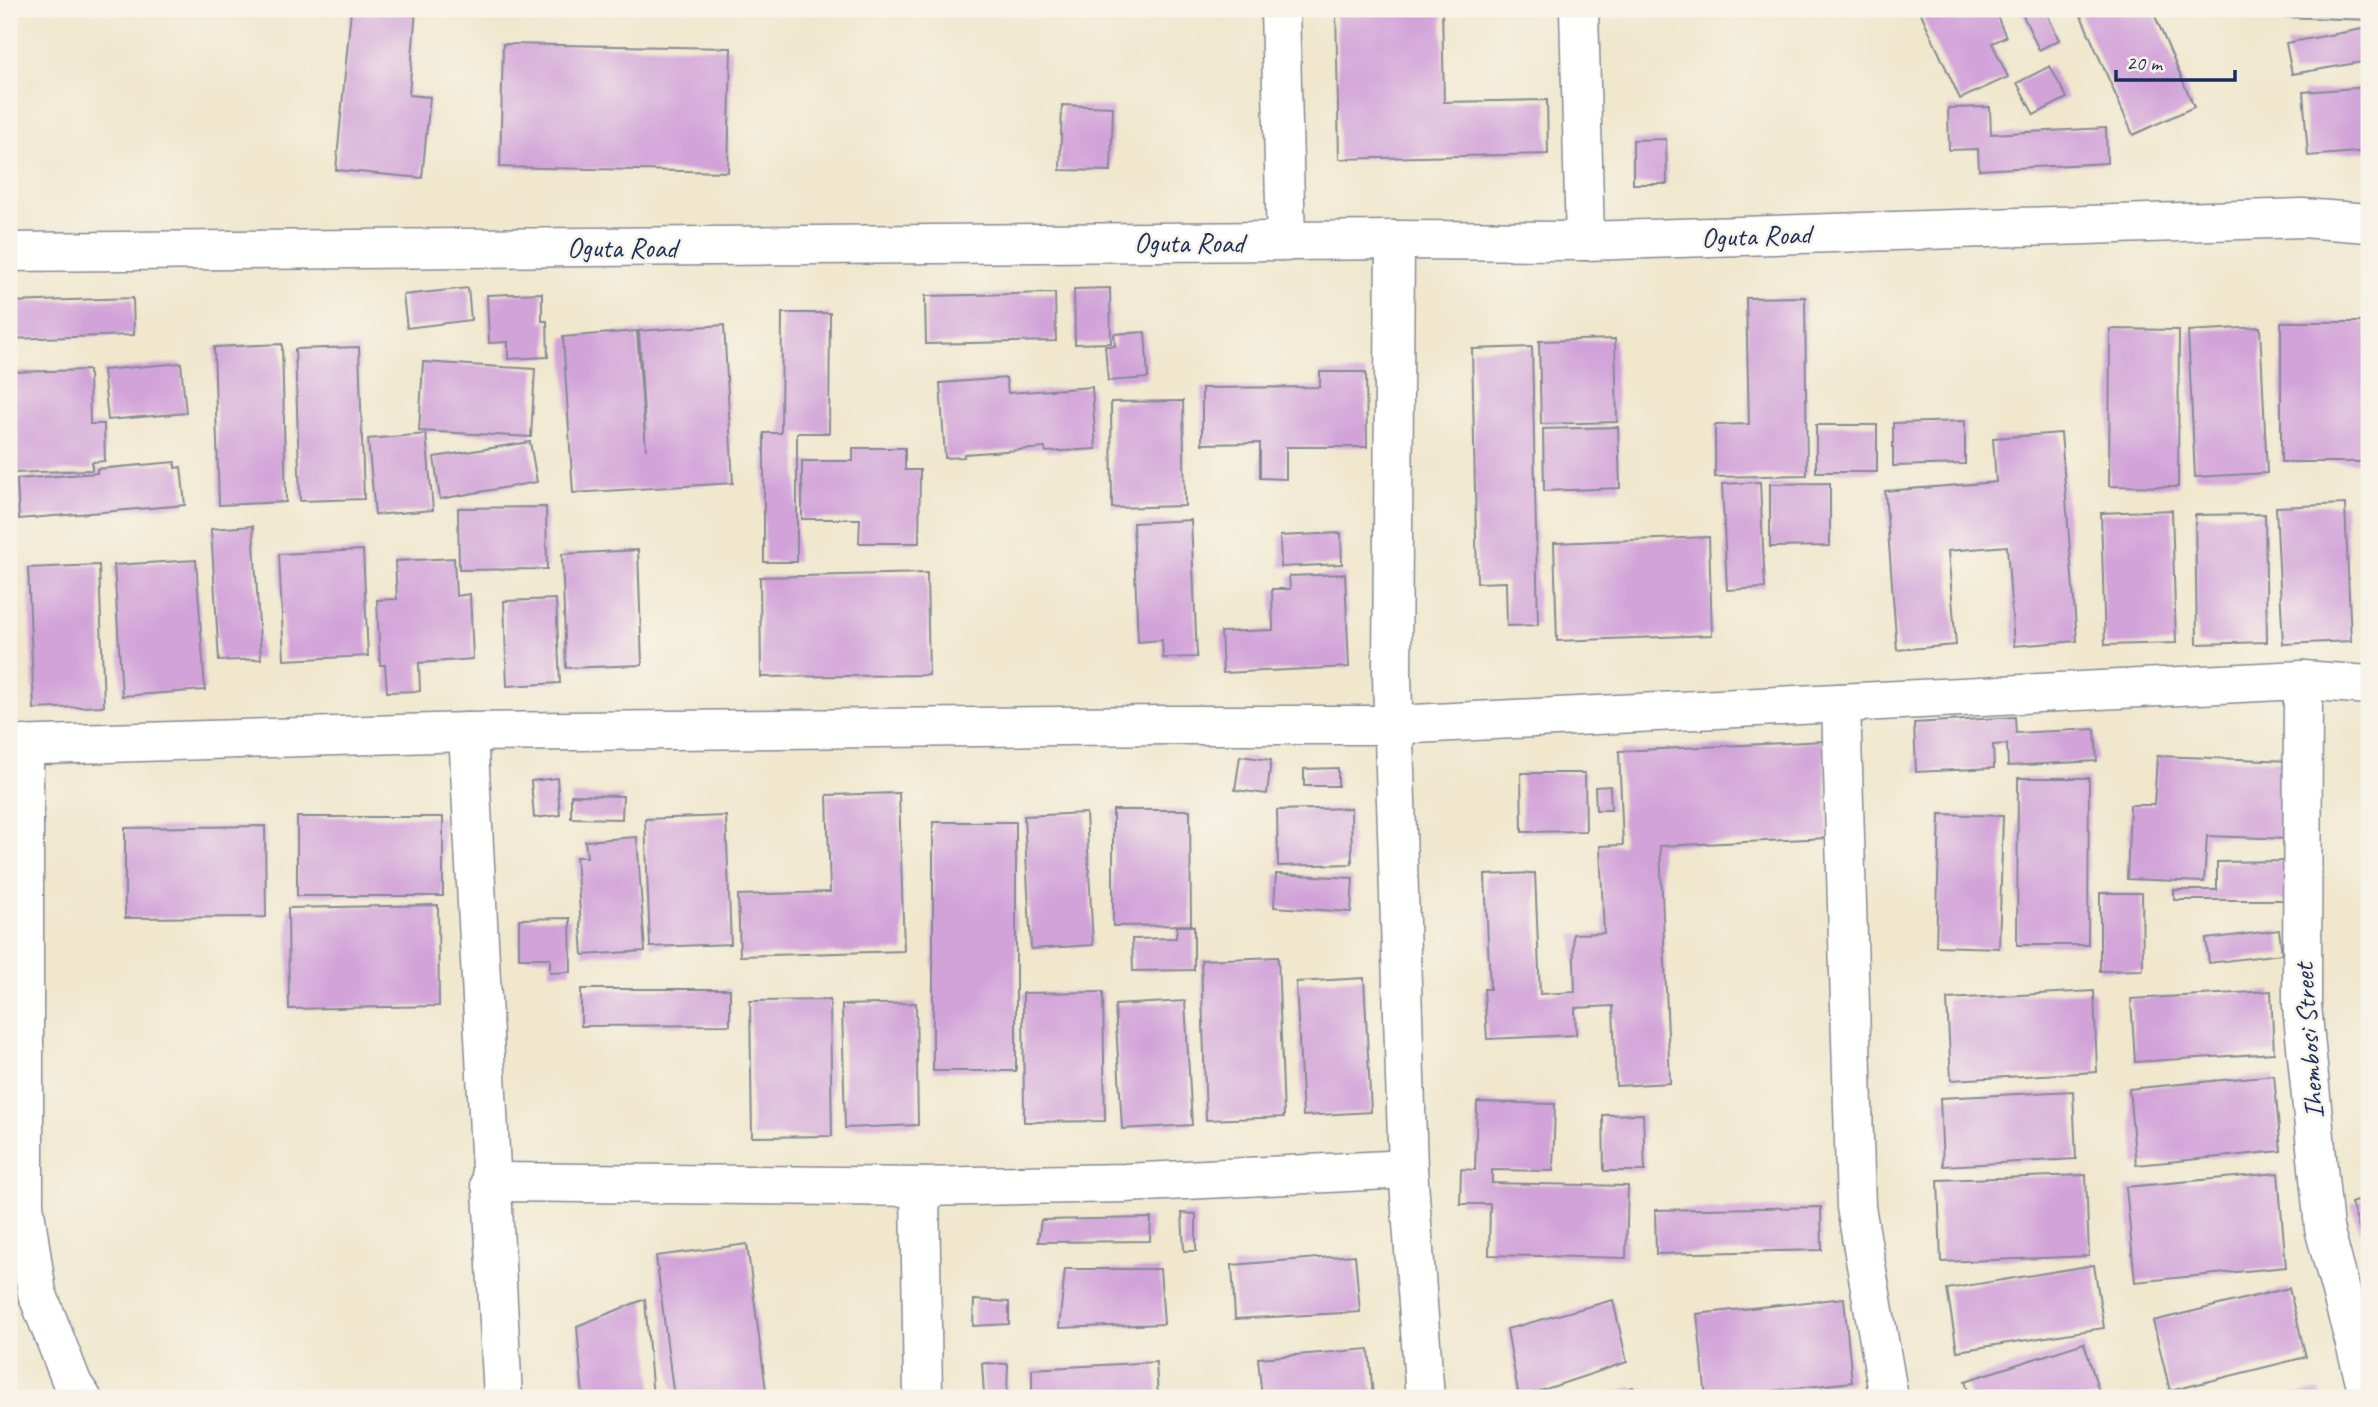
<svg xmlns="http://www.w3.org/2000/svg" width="2378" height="1407" viewBox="0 0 2378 1407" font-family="Caveat,sans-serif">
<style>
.building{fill:#d2a3d9}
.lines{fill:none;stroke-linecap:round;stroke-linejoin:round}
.street-casing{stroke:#868b96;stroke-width:41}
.secondary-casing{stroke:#868b96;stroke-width:41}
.street{stroke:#fff;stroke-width:38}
.secondary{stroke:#fff;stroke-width:38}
.labels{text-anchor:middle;stroke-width:5;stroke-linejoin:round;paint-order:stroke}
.street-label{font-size:28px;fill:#1b2f5e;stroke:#f7f3e8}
</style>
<rect width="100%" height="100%" fill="#f7f3e8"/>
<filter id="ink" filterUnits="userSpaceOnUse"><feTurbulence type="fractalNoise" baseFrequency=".0143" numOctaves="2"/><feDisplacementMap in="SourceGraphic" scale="14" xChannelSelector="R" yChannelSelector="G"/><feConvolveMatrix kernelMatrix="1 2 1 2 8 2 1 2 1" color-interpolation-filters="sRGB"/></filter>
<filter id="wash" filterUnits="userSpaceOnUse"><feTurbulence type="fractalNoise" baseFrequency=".00686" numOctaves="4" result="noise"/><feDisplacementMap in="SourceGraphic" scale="28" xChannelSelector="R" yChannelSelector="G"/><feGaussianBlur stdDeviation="1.57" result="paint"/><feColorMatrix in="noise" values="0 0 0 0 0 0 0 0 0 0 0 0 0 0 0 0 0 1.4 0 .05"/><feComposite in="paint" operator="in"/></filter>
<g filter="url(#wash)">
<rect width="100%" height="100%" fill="#f0e7cd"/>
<g id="blocks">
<g class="building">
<polygon points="351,9 416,9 409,95 430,97 422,178 336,170"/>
<polygon points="1336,9 1442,9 1444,102 1547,100 1548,154 1339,159"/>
<polygon points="1919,9 1994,9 2006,37 1992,43 2008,77 1960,99"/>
<polygon points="2020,9 2045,9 2059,40 2039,50"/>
<polygon points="2078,9 2152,9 2194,107 2133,135"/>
<polygon points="2282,9 2369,9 2369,20 2282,17"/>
<polygon points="2368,28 2369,61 2292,74 2286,43"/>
<polygon points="503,44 731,48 728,172 500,167"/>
<polygon points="2050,66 2067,98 2034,115 2017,83"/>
<polygon points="2369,87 2369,151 2308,156 2303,92"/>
<polygon points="1062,105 1113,107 1111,171 1060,170"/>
<polygon points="1990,107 1991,134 2106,128 2107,163 1979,170 1978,149 1949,150 1948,108"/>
<polygon points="1666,139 1667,184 1633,184 1633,140"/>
<polygon points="468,288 471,320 407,328 403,295"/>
<polygon points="1110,288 1111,343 1075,344 1074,289"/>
<polygon points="542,293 542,321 547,321 548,357 508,359 508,342 489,343 487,295"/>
<polygon points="1055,293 1056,341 926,344 925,296"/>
<polygon points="1805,297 1807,475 1715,477 1715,425 1749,424 1746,298"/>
<polygon points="133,298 134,335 9,339 9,302"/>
<polygon points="782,313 830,313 829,433 797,433 797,562 764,562 764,433 781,433"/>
<rect x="2281" y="322" width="88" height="140"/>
<polygon points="724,325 733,483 573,493 563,337 637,331 646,450 639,331"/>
<polygon points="2260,327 2267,473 2195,477 2188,331"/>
<polygon points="2110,329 2179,330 2178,487 2109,486"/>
<polygon points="1145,332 1148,378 1108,381 1105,346 1115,346 1114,334"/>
<polygon points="1615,339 1617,422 1541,424 1539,341"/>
<polygon points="282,344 286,502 219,505 214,347"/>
<polygon points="359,347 364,499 300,501 295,349"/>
<polygon points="1532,347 1538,625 1507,626 1506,582 1477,583 1472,349"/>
<polygon points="423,362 535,369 531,437 419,431"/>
<polygon points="181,363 186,413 108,420 103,370"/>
<polygon points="89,370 90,424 104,424 105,461 92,462 92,470 12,473 9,372"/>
<polygon points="1320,372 1366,372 1367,447 1286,447 1286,479 1260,478 1260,443 1202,444 1202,388 1320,387"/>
<polygon points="1006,378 1008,393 1092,387 1096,449 1046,452 1045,448 964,454 964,457 945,458 940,383"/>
<polygon points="1183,401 1185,506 1112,508 1111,402"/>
<polygon points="1965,421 1965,464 1893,466 1893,423"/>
<rect x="1816" y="425" width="61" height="47"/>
<polygon points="1618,427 1620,488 1544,491 1543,429"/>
<polygon points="2061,433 2077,641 2014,646 2007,546 1948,551 1956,645 1897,650 1885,491 1996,482 1993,438"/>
<polygon points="426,434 433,510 375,515 368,439"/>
<polygon points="530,442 537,482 440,499 434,457"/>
<polygon points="853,448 905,448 905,470 920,470 919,543 859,543 860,519 802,519 802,461 853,461"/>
<polygon points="175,462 175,468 181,467 185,505 19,519 17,479 97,473 97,469"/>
<polygon points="1760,482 1765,588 1727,590 1722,484"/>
<polygon points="1830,483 1830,546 1770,547 1770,484"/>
<polygon points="2345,504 2351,641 2283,644 2276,507"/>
<polygon points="546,507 547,569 459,570 458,508"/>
<polygon points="2172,510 2176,643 2105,645 2101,513"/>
<polygon points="2265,514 2267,642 2197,644 2195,515"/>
<polygon points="1191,520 1197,657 1163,658 1162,640 1138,642 1133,523"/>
<polygon points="253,526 261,659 219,661 211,529"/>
<polygon points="1341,533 1342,564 1281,567 1280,536"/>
<polygon points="1709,537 1712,635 1557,641 1554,543"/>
<polygon points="363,550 368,656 284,660 279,554"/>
<polygon points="638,550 642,665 566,668 562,554"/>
<polygon points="454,558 456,596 470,594 473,659 419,663 420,691 387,692 385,665 380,665 377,600 397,599 395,561"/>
<polygon points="196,560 205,690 122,696 114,565"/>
<polygon points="99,565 104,706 34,709 28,568"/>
<polygon points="927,573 929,675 761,677 760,577"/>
<polygon points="1345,574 1349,667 1223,673 1221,632 1273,630 1272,589 1290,589 1289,576"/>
<polygon points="556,599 560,683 507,686 504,601"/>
<polygon points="10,658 16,703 9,704 9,659"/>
<polygon points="2015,717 2016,733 2095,729 2097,761 2008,766 2007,744 1993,745 1994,768 1916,772 1914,723"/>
<polygon points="1824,741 1828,838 1660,846 1670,1083 1616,1086 1613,1006 1575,1008 1576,1035 1487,1039 1484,989 1490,989 1485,875 1535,873 1540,994 1575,992 1573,934 1604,933 1600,846 1623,845 1619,751"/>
<polygon points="1240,756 1271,760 1267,794 1235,790"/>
<polygon points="2157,756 2293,761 2290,839 2207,836 2204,882 2127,879 2130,805 2154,805"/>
<polygon points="1338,768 1338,786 1304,786 1304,769"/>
<polygon points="1521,773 1585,773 1586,831 1522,832"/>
<polygon points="557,778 560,815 534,818 531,781"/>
<polygon points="2018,778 2089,778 2088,945 2017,945"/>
<polygon points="1610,786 1611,810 1596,810 1595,787"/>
<polygon points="899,793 904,951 740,956 738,895 830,892 827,795"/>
<polygon points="571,795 623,796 622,819 571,818"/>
<polygon points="1351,808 1352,864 1278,866 1277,810"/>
<polygon points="1113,810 1190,810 1191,925 1113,926"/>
<polygon points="1086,813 1093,945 1031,949 1024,816"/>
<polygon points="1940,814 2003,816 1999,948 1936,946"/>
<polygon points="726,816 731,944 650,947 645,819"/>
<rect x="297" y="817" width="146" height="79"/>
<rect x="933" y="822" width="83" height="249"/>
<polygon points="265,826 266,917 125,918 125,828"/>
<polygon points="637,837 645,951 583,955 576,857 587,857 585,841"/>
<polygon points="2287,861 2288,900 2174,900 2174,890 2217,890 2217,862"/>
<polygon points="1276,874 1353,878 1351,912 1274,907"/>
<polygon points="2100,893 2142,893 2143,970 2100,971"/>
<polygon points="438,905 439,1006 289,1009 288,908"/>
<polygon points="570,918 571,972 550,973 550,958 519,958 519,919"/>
<polygon points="1177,926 1194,926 1194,970 1133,971 1132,939 1176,938"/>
<polygon points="2279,930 2282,954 2209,963 2206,939"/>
<polygon points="1278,957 1284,1117 1206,1120 1201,960"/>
<polygon points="1364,978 1371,1112 1303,1116 1296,982"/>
<polygon points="581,989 730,989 730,1025 581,1026"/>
<polygon points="2094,991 2097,1072 1951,1080 1947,999"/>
<polygon points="2271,991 2274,1053 2135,1062 2131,999"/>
<polygon points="1103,992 1105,1121 1024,1122 1023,993"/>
<polygon points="830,1000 832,1136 752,1137 750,1001"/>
<polygon points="1185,1001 1192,1125 1122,1129 1115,1005"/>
<polygon points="916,1003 918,1125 845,1128 842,1005"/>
<polygon points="2274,1075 2281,1151 2136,1165 2129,1089"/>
<polygon points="2073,1091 2076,1159 1943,1166 1940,1098"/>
<polygon points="1477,1102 1555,1104 1553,1171 1492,1170 1492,1183 1628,1186 1626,1258 1489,1255 1490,1204 1460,1204 1461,1169 1475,1170"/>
<polygon points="1643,1114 1645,1171 1604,1171 1603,1115"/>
<polygon points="2278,1173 2286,1267 2135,1282 2126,1187"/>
<polygon points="2086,1175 2089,1256 1941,1262 1938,1180"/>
<polygon points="2369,1197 2369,1260 2351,1203"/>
<polygon points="1821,1207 1822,1250 1656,1254 1655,1210"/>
<polygon points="1182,1213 1196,1214 1196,1251 1184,1251"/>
<polygon points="1151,1218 1150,1241 1038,1242 1041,1220"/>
<polygon points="747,1244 767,1398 674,1398 656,1256"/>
<polygon points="1355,1255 1360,1312 1235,1319 1232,1265"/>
<polygon points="2094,1265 2104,1328 1957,1351 1947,1289"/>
<polygon points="1065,1269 1160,1269 1164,1324 1059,1328"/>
<polygon points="2289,1288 2306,1357 2170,1391 2153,1321"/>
<polygon points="1844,1298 1852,1382 1706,1398 1697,1314"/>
<polygon points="645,1299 653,1398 583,1398 577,1326"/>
<polygon points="974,1300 1009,1302 1009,1324 973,1326"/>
<polygon points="1613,1300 1627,1362 1519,1398 1507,1329"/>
<polygon points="2084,1343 2101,1398 1970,1398 1965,1381"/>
<polygon points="1369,1349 1373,1398 1262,1398 1258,1358"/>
<polygon points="1156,1362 1158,1398 1032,1398 1032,1369"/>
<polygon points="982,1363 1008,1364 1007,1395 984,1394"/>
<polygon points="1633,1387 1638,1398 1599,1398"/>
<polygon points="2320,1390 2321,1398 2284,1398 2284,1397"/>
</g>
</g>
</g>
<g filter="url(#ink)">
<use href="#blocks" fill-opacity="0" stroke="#868b96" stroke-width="2"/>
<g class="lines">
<defs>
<g id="street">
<polyline points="1280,9 1286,242"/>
<polyline points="1579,9 1585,241"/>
<polyline points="1395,240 1392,677 1408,1169 1425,1398"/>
<polyline points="2303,680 2302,1006 2324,1228 2369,1396"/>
<polyline points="1841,703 1856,1207 1889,1398"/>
<polyline points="468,732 503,1398"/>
<polyline points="24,745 24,1205 37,1293 73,1385 82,1398"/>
<polyline points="9,746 468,732 1169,725 1394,725 2303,680 2369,685"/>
<polyline points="490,1182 920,1187 1125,1183 1408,1169"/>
<polyline points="920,1187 923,1398"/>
</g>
<polyline id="secondary" points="9,252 1395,240 1585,241 2302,218 2369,223"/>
</defs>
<use href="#street" class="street-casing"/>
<use href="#secondary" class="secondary-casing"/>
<use href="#street" class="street"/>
<use href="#secondary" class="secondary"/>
</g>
</g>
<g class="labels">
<g class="street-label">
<text transform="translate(1756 235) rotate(-2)" y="10">Oguta Road</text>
<text x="1189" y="252">Oguta Road</text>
<text x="622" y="257">Oguta Road</text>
<text transform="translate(2308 1041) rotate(-94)" y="10">Ihembosi Street</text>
</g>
</g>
<rect width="2378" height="1407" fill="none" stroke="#f7f3e8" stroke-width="35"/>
<path d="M2116 70v10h119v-10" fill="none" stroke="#1b2f5e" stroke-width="3.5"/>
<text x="2126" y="70" font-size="21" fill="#1b2f5e" stroke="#f7f3e8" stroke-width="5" paint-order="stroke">20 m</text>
</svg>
